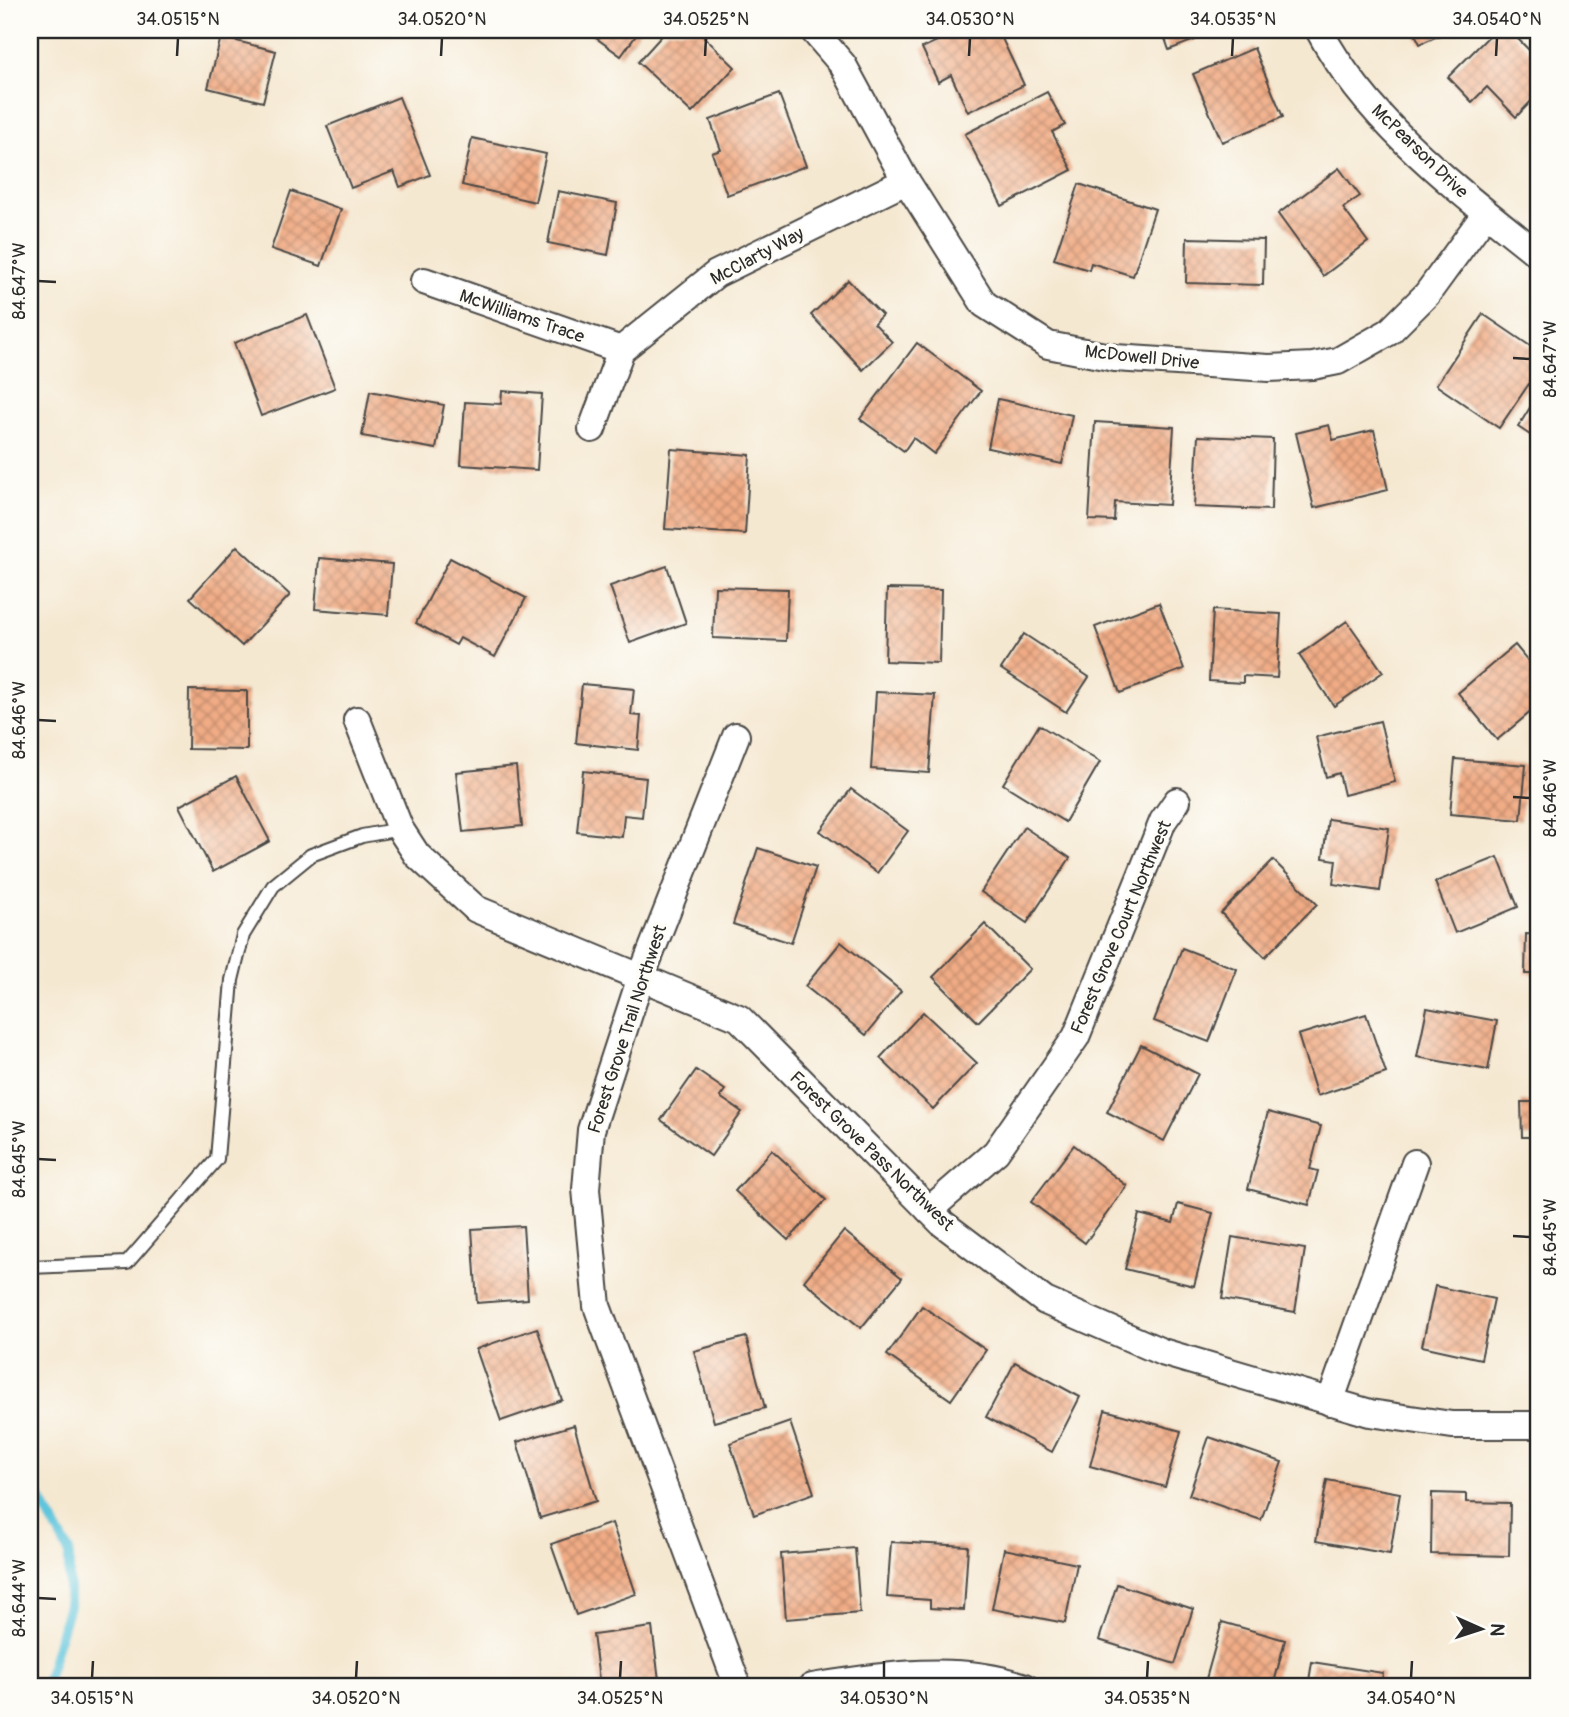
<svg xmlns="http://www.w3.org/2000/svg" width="1569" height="1717" viewBox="0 0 1569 1717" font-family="Pangolin,sans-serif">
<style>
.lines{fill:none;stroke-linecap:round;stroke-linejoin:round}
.stream{stroke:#5fc5dc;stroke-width:10}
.building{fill:url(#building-cross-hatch)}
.service-casing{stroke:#494744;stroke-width:16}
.minor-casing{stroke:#494744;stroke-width:30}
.service{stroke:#fff;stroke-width:12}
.minor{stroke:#fff;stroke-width:26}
.ticks{fill:none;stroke:#2b2b2b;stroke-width:2.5}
.labels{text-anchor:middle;stroke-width:7;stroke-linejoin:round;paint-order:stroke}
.street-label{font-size:18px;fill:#2b2b2b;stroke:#fdfcf7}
.neatline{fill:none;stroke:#2b2b2b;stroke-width:2.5}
.ticks-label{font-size:18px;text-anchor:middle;fill:#2b2b2b}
</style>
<defs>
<pattern id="building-cross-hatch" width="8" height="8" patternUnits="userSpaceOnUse" patternTransform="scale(1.75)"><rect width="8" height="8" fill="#f1ac85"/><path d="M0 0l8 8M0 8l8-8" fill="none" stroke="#c38c6d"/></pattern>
</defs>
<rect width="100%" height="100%" fill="#fdfcf7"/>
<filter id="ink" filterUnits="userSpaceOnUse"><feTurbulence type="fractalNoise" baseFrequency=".0143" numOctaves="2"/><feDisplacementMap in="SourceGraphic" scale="14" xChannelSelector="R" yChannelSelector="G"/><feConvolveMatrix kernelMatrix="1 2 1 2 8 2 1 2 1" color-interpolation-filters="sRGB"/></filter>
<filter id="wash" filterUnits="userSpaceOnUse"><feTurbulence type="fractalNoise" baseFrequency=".00686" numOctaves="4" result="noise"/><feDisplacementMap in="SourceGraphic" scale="28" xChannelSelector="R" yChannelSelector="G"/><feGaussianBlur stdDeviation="1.57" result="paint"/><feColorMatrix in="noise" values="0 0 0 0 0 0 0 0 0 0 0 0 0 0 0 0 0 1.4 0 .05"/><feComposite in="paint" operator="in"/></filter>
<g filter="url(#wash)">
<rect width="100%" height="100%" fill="#f5e8d1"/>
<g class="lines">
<polyline class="stream" points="30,1480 69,1552 69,1605 45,1687"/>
</g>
<g id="blocks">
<g class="building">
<polygon points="585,30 640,30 621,56"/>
<polygon points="667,30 710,30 704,37 735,67 692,113 638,62"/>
<polygon points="960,30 998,30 1024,85 968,112 951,75 938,82 922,48"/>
<polygon points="1162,30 1220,30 1169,50"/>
<polygon points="1413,30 1451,30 1420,44"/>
<polygon points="1495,30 1509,30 1539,60 1539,93 1516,117 1487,87 1472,102 1448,77"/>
<polygon points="221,37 276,51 263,102 208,88"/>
<polygon points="1254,48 1283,117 1222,142 1193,74"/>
<polygon points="1047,92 1065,125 1052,132 1072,170 1002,206 965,134"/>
<polygon points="779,94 806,166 727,195 712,153 721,150 710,120"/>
<polygon points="399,97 430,175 400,187 394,171 351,188 327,126"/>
<polygon points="472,138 546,154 535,202 462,185"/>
<polygon points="1339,168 1360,196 1343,208 1368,242 1323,276 1278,214"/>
<polygon points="1079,184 1155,209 1133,276 1091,263 1089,270 1054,259"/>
<polygon points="291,191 341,209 321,266 271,249"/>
<polygon points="558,191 617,203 608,255 548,243"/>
<polygon points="1187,238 1264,240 1263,285 1186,283"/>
<polygon points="848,280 882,315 874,323 892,342 863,370 811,315"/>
<polygon points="1483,314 1539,352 1539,369 1499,428 1436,385"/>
<polygon points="307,315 335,388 261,416 234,343"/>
<polygon points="917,343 981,391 934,454 913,438 904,451 860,419"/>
<polygon points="370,391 444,405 436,449 362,436"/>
<polygon points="502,391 542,394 537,470 461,465 465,402 501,404"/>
<polygon points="1539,393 1539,441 1518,427"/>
<polygon points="998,399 1072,415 1062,464 988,448"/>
<polygon points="1095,422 1174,427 1169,505 1115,502 1114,521 1089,520"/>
<polygon points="1329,425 1333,440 1374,430 1388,490 1314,508 1296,433"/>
<polygon points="1198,436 1273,439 1271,510 1194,507"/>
<polygon points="671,449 750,455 745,534 665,529"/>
<polygon points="237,546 290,595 242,646 190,598"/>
<polygon points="319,558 392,564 388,615 315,609"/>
<polygon points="450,558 526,598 495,657 460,638 456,645 416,623"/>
<polygon points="667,566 686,623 630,643 610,586"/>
<polygon points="715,587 788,589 786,641 713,638"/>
<polygon points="887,589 941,590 939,663 885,661"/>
<polygon points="1159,603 1184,669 1120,693 1095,627"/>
<polygon points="1213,610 1281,614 1277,678 1243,676 1243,683 1209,681"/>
<polygon points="1347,621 1383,672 1334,706 1299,655"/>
<polygon points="1024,634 1089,677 1066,712 1001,669"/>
<polygon points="1515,645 1539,674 1539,705 1497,740 1458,693"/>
<polygon points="582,684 634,689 631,715 641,716 638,750 576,743"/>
<polygon points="189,690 247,691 247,750 188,749"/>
<polygon points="876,692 935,695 929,773 871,769"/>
<polygon points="1380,721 1395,782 1344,795 1339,773 1326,777 1316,737"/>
<polygon points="1039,725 1100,762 1065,822 1003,784"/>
<polygon points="1455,759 1526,765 1521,820 1450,814"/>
<polygon points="516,766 522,826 463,832 456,772"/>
<polygon points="583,771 646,778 642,817 624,815 622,837 577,832"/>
<polygon points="236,776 270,841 213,872 179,806"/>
<polygon points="851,789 908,831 877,873 820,831"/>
<polygon points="1328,819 1389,828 1380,891 1333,884 1336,860 1323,858"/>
<polygon points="1024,827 1070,858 1027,923 981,892"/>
<polygon points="758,848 816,867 791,943 733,924"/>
<polygon points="1498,857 1518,907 1455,933 1435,882"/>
<polygon points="1273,860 1317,904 1265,957 1221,913"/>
<polygon points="985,924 1030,969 978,1022 933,977"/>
<polygon points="1526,934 1539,935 1539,974 1525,974"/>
<polygon points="841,942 901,991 866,1035 805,986"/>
<polygon points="1182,948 1237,969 1209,1042 1154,1021"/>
<polygon points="1427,1008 1497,1021 1488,1070 1417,1057"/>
<polygon points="923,1012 977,1063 933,1109 880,1058"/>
<polygon points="1366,1014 1386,1073 1317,1096 1298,1035"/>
<polygon points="1141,1045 1198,1074 1164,1141 1107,1112"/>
<polygon points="696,1070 725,1090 720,1097 742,1112 711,1156 661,1120"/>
<polygon points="1521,1102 1539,1102 1539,1137 1522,1137"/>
<polygon points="1268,1112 1321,1126 1310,1169 1318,1171 1309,1205 1248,1189"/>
<polygon points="1074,1145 1127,1186 1085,1243 1031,1202"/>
<polygon points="772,1150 826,1200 788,1240 735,1191"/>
<polygon points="1178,1204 1213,1213 1194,1286 1125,1269 1139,1214 1173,1223"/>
<polygon points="1535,1204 1539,1204 1539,1264 1533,1264"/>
<polygon points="523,1226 528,1299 477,1303 472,1229"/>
<polygon points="844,1231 902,1278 861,1328 804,1281"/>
<polygon points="1232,1237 1305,1249 1295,1312 1222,1299"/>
<polygon points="1435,1286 1494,1299 1481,1359 1422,1346"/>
<polygon points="922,1306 986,1350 951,1400 887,1355"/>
<polygon points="537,1328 562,1400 501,1421 476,1349"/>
<polygon points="746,1337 765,1408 714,1422 694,1351"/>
<polygon points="1015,1362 1080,1397 1052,1452 986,1417"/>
<polygon points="1105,1410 1181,1431 1165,1487 1090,1466"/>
<polygon points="790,1422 814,1493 754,1515 730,1443"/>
<polygon points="574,1425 596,1501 540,1518 517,1442"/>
<polygon points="1209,1437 1282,1462 1261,1520 1189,1495"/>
<polygon points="1327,1480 1400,1493 1390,1554 1316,1541"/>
<polygon points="1432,1493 1466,1494 1466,1502 1510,1503 1509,1556 1431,1554"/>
<polygon points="612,1523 636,1594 576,1615 551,1544"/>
<polygon points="891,1542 968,1546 964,1610 930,1608 930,1600 887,1597"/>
<polygon points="855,1548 860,1613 786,1619 781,1554"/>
<polygon points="1004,1549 1077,1564 1065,1623 992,1609"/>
<polygon points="1117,1584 1193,1609 1175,1664 1099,1640"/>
<polygon points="1222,1622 1285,1640 1273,1687 1204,1686"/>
<polygon points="652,1627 660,1687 600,1687 593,1635"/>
<polygon points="1312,1662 1383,1673 1381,1687 1308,1687"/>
</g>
</g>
</g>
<g filter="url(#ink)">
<use href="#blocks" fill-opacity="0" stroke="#494744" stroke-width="2"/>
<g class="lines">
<defs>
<polyline id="service" points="30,1267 127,1263 217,1159 232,980 243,935 273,886 311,855 362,836 400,829"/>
<g id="minor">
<polyline points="813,30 843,65 902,174 984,304 1048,345 1115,358 1269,368 1313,366 1338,361 1389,332 1427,294 1486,213"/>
<path d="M1319,30C1368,123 1458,190 1539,255"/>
<polyline points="424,281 621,350"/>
<polyline points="592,429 621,350 716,274 906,181"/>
<polyline points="357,720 400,829 417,855 476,909 739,1018 942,1223 1045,1301 1162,1352 1370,1413 1452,1425 1539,1425"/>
<polyline points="736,736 641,977 591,1130 586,1189 597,1306 738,1687"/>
<polyline points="929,1210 996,1152 1076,1037 1163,821 1177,801"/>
<polyline points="1330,1402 1415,1163"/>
<path d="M812,1687C881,1676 957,1663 1025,1687"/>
</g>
</defs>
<use href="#service" class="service-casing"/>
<use href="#minor" class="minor-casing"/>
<use href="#service" class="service"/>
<use href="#minor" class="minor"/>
</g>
</g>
<path class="ticks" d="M177,56L178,38M441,56L442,38M705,56L706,38M969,56L970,38M1232,56L1233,38M1496,56L1497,38M38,281L56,282M1513,358L1530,359M38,720L56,721M1513,797L1530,798M38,1159L56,1160M1513,1236L1530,1237M38,1598L56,1599M92,1678L93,1661M356,1678L357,1661M620,1678L621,1661M884,1678V1661M1147,1678L1148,1661M1411,1678L1412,1661"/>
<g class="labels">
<g class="street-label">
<text transform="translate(1420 151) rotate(44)" y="6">McPearson Drive</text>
<text transform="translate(757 256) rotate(-28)" y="6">McClarty Way</text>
<text transform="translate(522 316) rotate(19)" y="6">McWilliams Trace</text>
<text transform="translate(1142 357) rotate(6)" y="6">McDowell Drive</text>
<text transform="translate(1121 927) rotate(-67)" y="6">Forest Grove Court Northwest</text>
<text transform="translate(627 1029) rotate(-72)" y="6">Forest Grove Trail Northwest</text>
<text transform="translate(872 1151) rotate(44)" y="6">Forest Grove Pass Northwest</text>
</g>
</g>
<rect width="1569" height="1717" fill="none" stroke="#fdfcf7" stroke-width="77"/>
<g transform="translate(1481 1629) rotate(93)" stroke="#fdfcf7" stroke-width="5" paint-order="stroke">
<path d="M0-5L12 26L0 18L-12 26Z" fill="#2b2b2b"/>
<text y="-10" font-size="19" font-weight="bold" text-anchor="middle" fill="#2b2b2b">N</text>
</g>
<rect x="38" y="38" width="1492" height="1640" class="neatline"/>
<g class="ticks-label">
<text x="178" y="25">34.0515°N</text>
<text x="442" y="25">34.0520°N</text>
<text x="706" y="25">34.0525°N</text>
<text x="970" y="25">34.0530°N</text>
<text x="1233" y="25">34.0535°N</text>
<text x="1497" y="25">34.0540°N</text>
<text transform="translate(19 281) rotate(-90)" y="6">84.647°W</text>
<text transform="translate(1550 359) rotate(-90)" y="6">84.647°W</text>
<text transform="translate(19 720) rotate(-90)" y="6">84.646°W</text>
<text transform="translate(1550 798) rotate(-90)" y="6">84.646°W</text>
<text transform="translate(19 1159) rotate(-90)" y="6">84.645°W</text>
<text transform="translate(1550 1237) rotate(-90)" y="6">84.645°W</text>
<text transform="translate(19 1598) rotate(-90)" y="6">84.644°W</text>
<text x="92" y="1704">34.0515°N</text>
<text x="356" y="1704">34.0520°N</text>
<text x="620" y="1704">34.0525°N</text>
<text x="884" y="1704">34.0530°N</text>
<text x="1147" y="1704">34.0535°N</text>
<text x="1411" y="1704">34.0540°N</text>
</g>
</svg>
